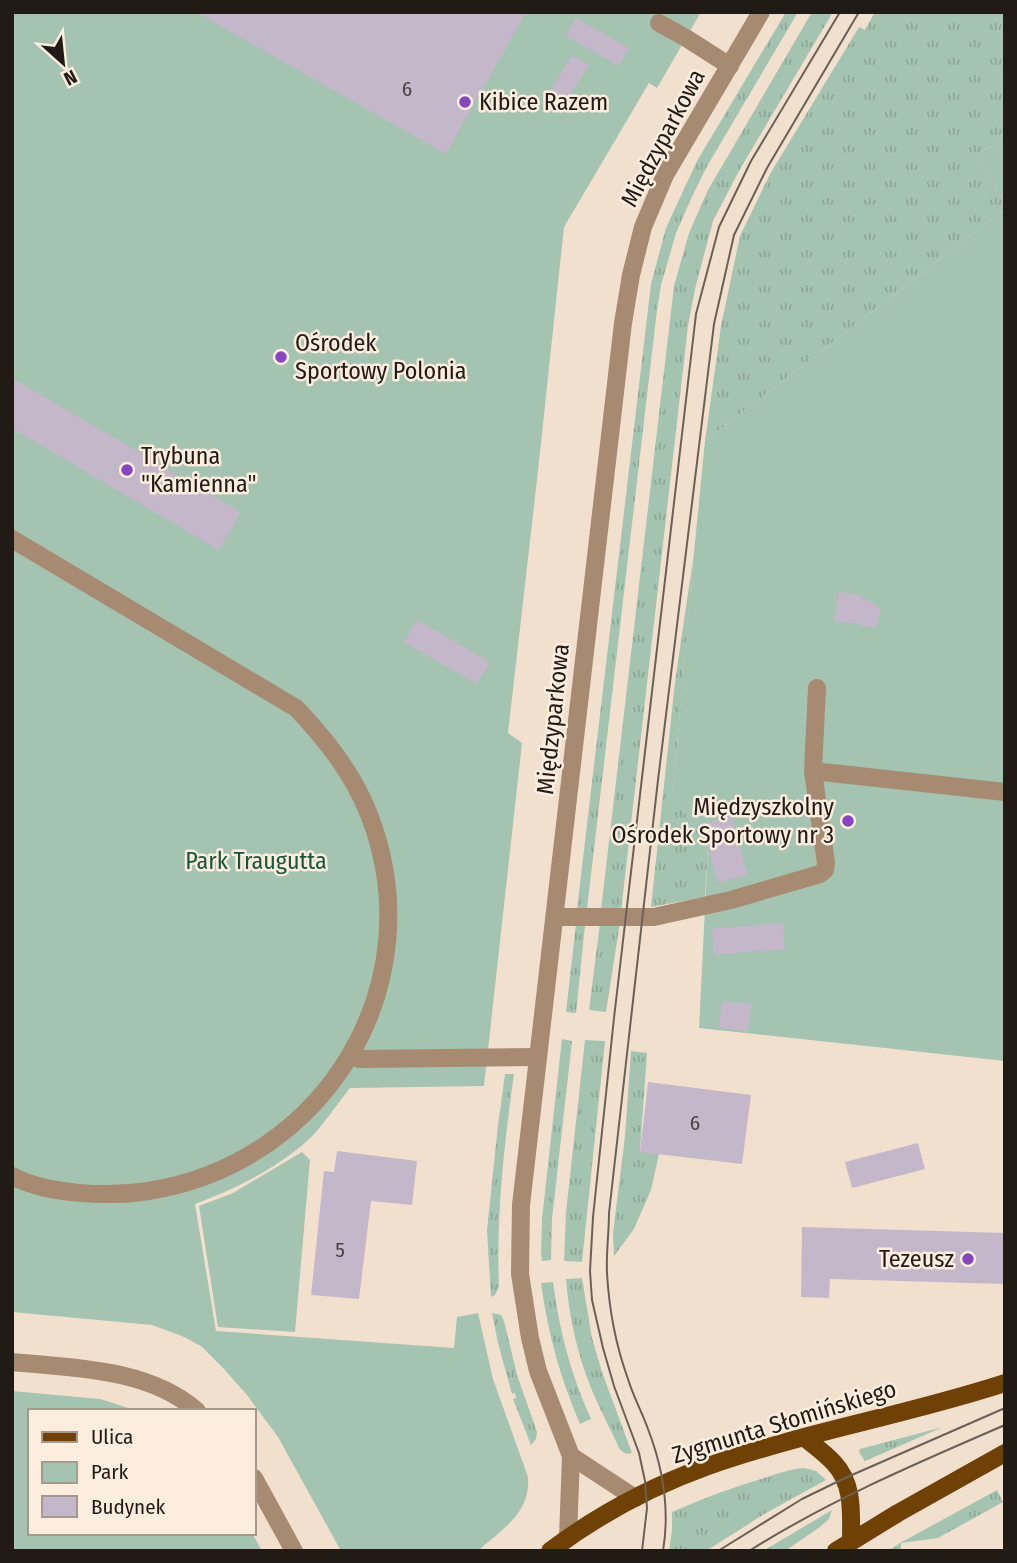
<svg xmlns="http://www.w3.org/2000/svg" width="1017" height="1563" viewBox="0 0 1017 1563" font-family="'Fira Sans Condensed',sans-serif">
<style>
.grass{fill:url(#grass-tufts)}
.park{fill:#a5c3b1}
.building{fill:#c4b7ca}
.lines{fill:none;stroke-linecap:round;stroke-linejoin:round}
.minor{stroke:#a68b72;stroke-width:18}
.major{stroke:#704107;stroke-width:18}
.tram{stroke:#6b6056;stroke-width:2}
.poi-dot{fill:#8647bc;stroke:#fceddf;stroke-width:2.5}
.labels{text-anchor:middle;stroke-width:5;stroke-linejoin:round;paint-order:stroke}
.number-label{font-size:21px;fill:#4a4242}
.poi-label{font-size:24px;fill:#221b15;stroke:#fceddf;text-anchor:start}
.street-label{font-size:24px;fill:#221b15;stroke:#fceddf}
.park-label{font-size:24px;fill:#18563a;stroke:#fceddf}
</style>
<defs>
<pattern id="grass-tufts" width="24" height="20" patternUnits="userSpaceOnUse" patternTransform="scale(1.75)"><rect width="24" height="20" fill="#a5c3b1"/><path d="M3 7l-1-3M5 7V3M7 7l1-3M15 17l-1-3M17 17v-4M19 17l1-3" fill="none" stroke="#8ea797"/></pattern>
</defs>
<rect width="100%" height="100%" fill="#f2e0ce"/>
<g class="grass">
<polygon points="786,12 798,12 706,168 691,199 676,233 661,285 657,310 587,909 577,909 651,284 666,228 697,161"/>
<polygon points="812,12 833,12 739,171 713,221 695,289 688,326 621,911 601,910 674,286 689,233 708,190"/>
<polygon points="875,12 1005,12 1005,137 977,155 1005,203 1005,209 705,441 721,326 740,236 770,174 859,27 865,30"/>
<polygon points="693,559 673,795 708,847 705,897 651,907 675,682"/>
<polygon points="620,922 606,1012 589,1010 600,923"/>
<polygon points="576,924 585,925 576,1013 566,1012"/>
<polygon points="562,1039 572,1041 552,1219 551,1260 542,1261 541,1252 542,1219"/>
<polygon points="585,1040 605,1041 582,1262 564,1261 566,1212"/>
<polygon points="631,1051 647,1053 640,1151 659,1154 651,1190 634,1229 614,1256 613,1233 625,1136"/>
<path d="M505,1074H514C504,1145 496,1216 499,1287L495,1295L491,1297L487,1230L498,1125Z"/>
<path d="M582,1278L592,1338L602,1372L632,1453C627,1455 623,1453 619,1448C610,1428 599,1408 591,1388C577,1353 569,1316 566,1279Z"/>
<path d="M553,1282C559,1330 571,1375 591,1419L580,1424C560,1377 548,1334 541,1283Z"/>
<polygon points="492,1313 501,1315 504,1321 517,1375 537,1432 536,1439 531,1445 513,1399 516,1398 515,1393 512,1394 498,1343"/>
<polygon points="943,1427 865,1461 859,1452 860,1449"/>
<path d="M804,1468L816,1471L826,1480L766,1513L706,1551H669L672,1530V1512C703,1498 734,1487 767,1477C779,1473 791,1469 804,1468Z"/>
<polygon points="997,1490 1003,1502 938,1538 901,1543 901,1551 888,1551 900,1543"/>
<polygon points="832,1510 829,1519 820,1527 785,1551 763,1551"/>
</g>
<g class="park">
<path d="M12,12H701L657,88L649,83L564,227L538,471L508,733L522,743L484,1086L350,1088C337,1104 323,1126 308,1140C276,1169 235,1189 195,1204L216,1331L454,1348L457,1317L478,1313L493,1379L528,1477C531,1513 502,1529 478,1551H341L278,1437L247,1395L224,1369L201,1346L182,1336L152,1325L12,1312Z"/>
<polygon points="1005,137 1005,203 977,155"/>
<polygon points="1005,209 1005,1061 699,1028 708,847 673,795 689,603 705,441"/>
<polygon points="302,1152 310,1160 295,1332 218,1327 199,1206 233,1193"/>
<polygon points="12,1391 100,1399 138,1411 30,1411 30,1533 252,1533 262,1551 12,1551"/>
</g>
<g class="building">
<polygon points="196,12 526,12 446,154"/>
<polygon points="576,18 629,48 619,66 566,36"/>
<polygon points="572,55 589,65 559,113 543,103"/>
<polygon points="12,378 241,512 219,550 12,428"/>
<polygon points="838,592 861,595 861,600 868,600 881,609 876,628 859,625 860,624 834,621 834,616 836,616"/>
<polygon points="417,620 490,662 477,684 404,642"/>
<polygon points="732,816 747,875 718,883 702,824"/>
<polygon points="783,923 785,949 714,955 712,929"/>
<polygon points="722,1001 751,1004 748,1031 719,1028"/>
<polygon points="648,1082 751,1095 742,1164 640,1152"/>
<polygon points="918,1143 925,1169 852,1188 845,1162"/>
<polygon points="337,1151 417,1161 412,1205 371,1201 359,1299 311,1295 324,1171 334,1172"/>
<polygon points="802,1227 1005,1233 1005,1284 830,1279 829,1298 801,1297"/>
</g>
<g class="lines">
<g class="minor">
<polyline points="659,23 686,38 730,66"/>
<path d="M12,539L296,708C326,739 352,772 368,812C436,982 326,1163 148,1191C109,1197 48,1195 12,1176"/>
<polyline points="813,771 1005,792"/>
<polyline points="555,917 654,917 731,900 820,874 825,870 826,863 813,771 817,688"/>
<polyline points="351,1055 359,1059 538,1057"/>
<path d="M12,1362C73,1368 149,1368 197,1411"/>
<polyline points="571,1456 635,1498"/>
<polyline points="254,1478 294,1551"/>
<polyline points="568,1537 571,1456 538,1371 530,1338 520,1274 521,1205 623,323 631,275 643,227 665,175 761,12"/>
</g>
<g class="major">
<path d="M805,1438C815,1446 826,1454 834,1463C854,1484 851,1514 851,1541"/>
<path d="M550,1551C598,1515 652,1486 708,1466C805,1432 907,1415 1005,1383"/>
<polyline points="836,1551 898,1513 1005,1453"/>
</g>
<g class="tram">
<polyline points="642,1551 647,1508 645,1481 639,1453 614,1386 603,1348 592,1300 590,1271 593,1217 614,1018 696,314 719,227 751,161 840,12"/>
<path d="M663,1551C670,1509 663,1468 648,1429C642,1412 633,1396 628,1379C616,1346 609,1308 607,1273C606,1253 609,1233 609,1213L658,780L714,324L734,235L767,168L859,12"/>
<polyline points="718,1551 802,1499 845,1478 1005,1408"/>
<path d="M749,1551C830,1500 917,1463 1005,1425"/>
</g>
</g>
<g class="poi-dot">
<circle cx="465" cy="102" r="7"/>
<circle cx="281" cy="357" r="7"/>
<circle cx="127" cy="470" r="7"/>
<circle cx="848" cy="821" r="7"/>
<circle cx="968" cy="1259" r="7"/>
</g>
<g class="labels">
<g class="number-label">
<text x="407" y="96">6</text>
<text x="695" y="1130">6</text>
<text x="340" y="1257">5</text>
</g>
<g class="poi-label">
<text x="479" y="110">Kibice Razem</text>
<text x="295" y="351">Ośrodek<tspan x="295" dy="28">Sportowy Polonia</tspan></text>
<text x="141" y="464">Trybuna<tspan x="141" dy="28">"Kamienna"</tspan></text>
<text x="834" y="815" text-anchor="end">Międzyszkolny<tspan x="834" dy="28">Ośrodek Sportowy nr 3</tspan></text>
<text x="954" y="1267" text-anchor="end">Tezeusz</text>
</g>
<g class="street-label">
<text transform="translate(663 138) rotate(-62)" y="8">Międzyparkowa</text>
<text transform="translate(553 719) rotate(-84)" y="8">Międzyparkowa</text>
<text transform="translate(784 1422) rotate(-17)" y="8">Zygmunta Słomińskiego</text>
</g>
<g class="park-label">
<text x="256" y="869">Park Traugutta</text>
</g>
</g>
<rect width="1017" height="1563" fill="none" stroke="#221b15" stroke-width="28"/>
<rect x="28" y="1409" width="228" height="126" fill="#fceddf" stroke="#a5998e" stroke-width="2"/>
<rect x="42" y="1432" width="35" height="10" fill="#704107" stroke="#a5998e" stroke-width="2"/>
<text x="91" y="1444" font-size="21" fill="#221b15">Ulica</text>
<rect x="42" y="1462" width="35" height="21" fill="#a5c3b1" stroke="#a5998e" stroke-width="2"/>
<text x="91" y="1479" font-size="21" fill="#221b15">Park</text>
<rect x="42" y="1496" width="35" height="21" fill="#c4b7ca" stroke="#a5998e" stroke-width="2"/>
<text x="91" y="1514" font-size="21" fill="#221b15">Budynek</text>
<g transform="translate(63 63) rotate(153)" stroke="#fceddf" stroke-width="5" paint-order="stroke">
<path d="M0-5L12 26L0 18L-12 26Z" fill="#221b15"/>
<text y="-10" font-size="19" font-weight="bold" text-anchor="middle" fill="#221b15">N</text>
</g>
</svg>
